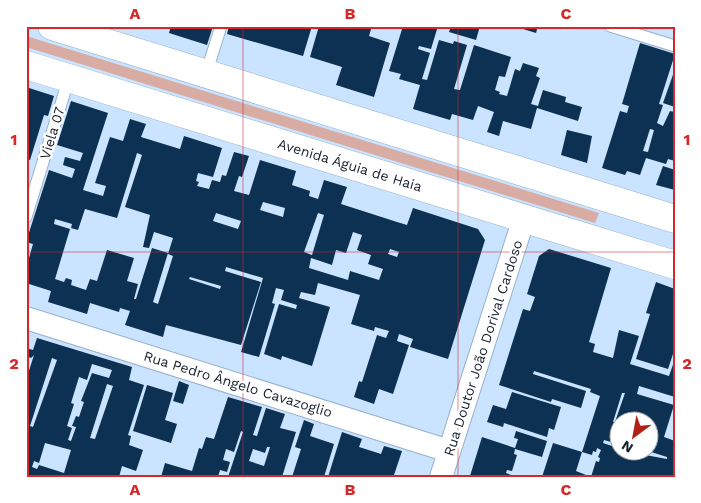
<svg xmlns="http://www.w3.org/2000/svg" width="701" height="503" viewBox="0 0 701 503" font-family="'Work Sans',sans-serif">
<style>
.green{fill:#d8aba3}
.building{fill:#0c3152;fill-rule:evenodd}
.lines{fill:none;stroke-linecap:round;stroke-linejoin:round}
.lane-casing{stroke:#99b1cb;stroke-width:13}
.street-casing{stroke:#99b1cb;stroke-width:24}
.secondary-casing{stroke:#99b1cb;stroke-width:29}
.lane{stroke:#fff;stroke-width:11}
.street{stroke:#fff;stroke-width:22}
.secondary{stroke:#fff;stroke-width:28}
.grid{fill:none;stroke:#d62828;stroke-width:1;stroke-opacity:0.55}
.labels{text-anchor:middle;stroke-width:5;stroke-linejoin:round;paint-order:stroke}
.street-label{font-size:14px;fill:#17212a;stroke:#fff}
.neatline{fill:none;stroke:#d62828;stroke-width:2}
.grid-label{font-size:16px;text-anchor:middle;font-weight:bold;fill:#d62828}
</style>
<rect width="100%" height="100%" fill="#cae3fe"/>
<polygon class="green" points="26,36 599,213 595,223 26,47"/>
<g class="building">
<polygon points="171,26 213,26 207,45 169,33"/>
<polygon points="229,26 312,26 303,56 227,34"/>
<polygon points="319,26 372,26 369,36 390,43 374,97 336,85 342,67 310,57"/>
<polygon points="403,26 438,26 431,49 419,46 418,49 430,53 422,79 427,80 439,40 453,44 454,41 467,45 454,89 460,90 474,45 511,57 505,77 499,76 495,90 500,92 499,94 507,96 515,69 520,71 523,63 539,68 536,76 540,78 531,104 538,106 543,90 566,97 565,102 582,107 578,121 537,108 531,129 503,121 499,136 487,132 494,112 478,106 473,120 452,114 450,120 413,109 420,85 399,79 401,74 389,71"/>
<polygon points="451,26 480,26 476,40 449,32"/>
<polygon points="521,26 538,26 536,33 520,28"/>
<path d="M640,43L675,54L659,104L663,105L657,123L663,126L670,111L675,112V161L668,159L666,164L646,158L640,175L627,171L625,175L602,168L620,111L627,113L629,106L622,104ZM650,129L654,130L648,152L643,151Z"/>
<polygon points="675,69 675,107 663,103"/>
<polygon points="26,87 54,96 48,116 44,115 30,160 26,159"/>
<path d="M71,101L108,113L83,190L103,196L106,186L95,183L110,137L123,141L130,119L146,124L141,137L180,149L184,136L222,148L213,177L198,173L196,181L199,182L197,186L209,189L212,180L220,182L222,175L226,176L234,152L249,156L242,177L239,176L234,191L249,195L260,160L296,171L292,185L310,191L309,196L318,199L324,180L347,187L341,204L397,222L407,225L413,208L478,229L485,240L448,359L410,347L413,339L399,334L397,341L409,345L393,394L379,389L374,404L354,397L359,381L362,382L377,335L386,338L389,331L375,327L374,331L351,324L360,295L318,283L315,295L301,292L299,298L330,307L312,366L282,356L281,360L264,354L279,304L296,309L297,305L281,300L284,290L276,288L272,303L275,304L259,357L241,352L263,278L226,267L225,271L261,282L241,345L166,325L163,337L125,325L130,311L120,308L119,312L90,303L87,314L48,302L51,291L26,283V257L29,258L33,244L26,242L49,170L72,178L75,169L63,165L65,157L80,161L83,153L57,145ZM137,153L142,155L125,207L150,215L143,247L149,248L154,232L173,238L168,254L173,256L158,304L153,302L168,253L152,248L136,299H134L138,284L127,281L134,258L107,250L97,281L90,279L86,290L71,285L72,280L66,278L64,282L55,279L70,229L54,224L55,219L72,224L71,228L78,230L85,209L117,218ZM263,202L285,208L283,217L260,210ZM216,213L241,221L238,229L213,221ZM318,213L324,215L312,255L304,252ZM353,232L362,235L357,250L371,255L368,264L383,269L379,280L350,271L348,280L309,268L311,258L332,265L336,250L346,253ZM390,249L399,252L397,257L388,254ZM190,277L221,286L220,289L189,279Z"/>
<polygon points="567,130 592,136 587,163 561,155"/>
<polygon points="663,166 675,170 675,190 656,185"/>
<path d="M549,249L611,268L589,342L595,344L593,352L613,358L619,330L639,336L630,364L669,376L675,359V397L639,386L637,394L674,405L664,437L675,441V477H542L553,443L582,452L600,396L590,392L591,389L534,371L533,374L586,391L581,408L552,399L551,402L499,385L523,309L530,311L535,297L527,294L539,256ZM622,393H625L615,422H613ZM618,420H648V451L667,457V459L618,450V448L603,443L604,440L618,444ZM597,448L601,450L598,457L600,458L599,462L596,461L591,477L576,471L582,452L592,455L593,451L596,452Z"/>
<polygon points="656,282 675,289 675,348 668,369 636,359 650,314 646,313"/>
<path d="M37,338L132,367L129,380L144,385L128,435L131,436L129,445L143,450L136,471L122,466L119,477H26V380L34,355L31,358L26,356V348L33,350ZM52,358L57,360L33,427L30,426ZM92,364L112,370L109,378L92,373L81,401L84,402L79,417L76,416L72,426L76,427L71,441L68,440L72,428L67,426L74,404L71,403L79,377L87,380ZM107,384L113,386L95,439L90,438ZM45,443L71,450L64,473L39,465L37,469L32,467L34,461L39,463Z"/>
<polygon points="179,381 189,385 183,404 173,401"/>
<polygon points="147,385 173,393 165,420 177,424 171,443 133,431"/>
<polygon points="512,392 561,407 554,430 549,428 547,437 504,423 503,427 487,422 493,405 506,409"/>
<path d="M228,397L262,407L253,435L257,436L266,408L285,414L280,428L296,432L282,477H228L243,432L241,431L234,452L226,449L223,460L230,462L227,472L220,470L218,477H161L165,463L192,471L199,448L202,449L206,437L214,439ZM267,447H270L264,466L249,461L253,449L265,453Z"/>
<polygon points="304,420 314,424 310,436 334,444 324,477 292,477 301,449 295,447"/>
<polygon points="516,431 547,441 542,457 515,449 514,454 517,455 512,471 507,470 506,473 516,477 470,476 482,437 515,448 518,439 514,438"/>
<polygon points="342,432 362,439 359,447 381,454 384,446 402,451 394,475 399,477 328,477"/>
</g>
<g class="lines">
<defs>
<g id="lane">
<polyline points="610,26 675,46"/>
<polyline points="206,74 221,26"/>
<polyline points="26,217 69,78"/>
</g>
<g id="street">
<polyline points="26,318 449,451"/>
<polyline points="441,477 524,218"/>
</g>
<g id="secondary">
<polyline points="52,26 675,219"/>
<polyline points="26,65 675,265"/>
</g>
</defs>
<use href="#lane" class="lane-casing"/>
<use href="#street" class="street-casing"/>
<use href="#secondary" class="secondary-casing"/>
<use href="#lane" class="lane"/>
<use href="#street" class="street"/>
<use href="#secondary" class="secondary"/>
</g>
<path class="grid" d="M243,26V477M458,26V477M26,252H675"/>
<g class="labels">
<g class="street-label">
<text transform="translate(52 133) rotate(-73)" y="5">Viela 07</text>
<text transform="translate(350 165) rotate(17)" y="5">Avenida Águia de Haia</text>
<text transform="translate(483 348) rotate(-72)" y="5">Rua Doutor João Dorival Cardoso</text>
<text transform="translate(238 384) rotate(17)" y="5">Rua Pedro Ângelo Cavazoglio</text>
</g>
</g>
<rect width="701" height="503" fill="none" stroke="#ffffff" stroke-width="55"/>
<g transform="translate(634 436) rotate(212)"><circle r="24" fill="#ffffff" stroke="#a2a6aa"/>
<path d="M0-4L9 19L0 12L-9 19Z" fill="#b02116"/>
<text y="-8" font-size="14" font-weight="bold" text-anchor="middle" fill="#17212a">N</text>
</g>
<rect x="28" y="28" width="646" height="448" class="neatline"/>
<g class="grid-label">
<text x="135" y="19">A</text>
<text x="350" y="19">B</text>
<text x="566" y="19">C</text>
<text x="14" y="145">1</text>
<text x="687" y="145">1</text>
<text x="14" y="369">2</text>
<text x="687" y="369">2</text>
<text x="135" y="495">A</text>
<text x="350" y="495">B</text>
<text x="566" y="495">C</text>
</g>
</svg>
